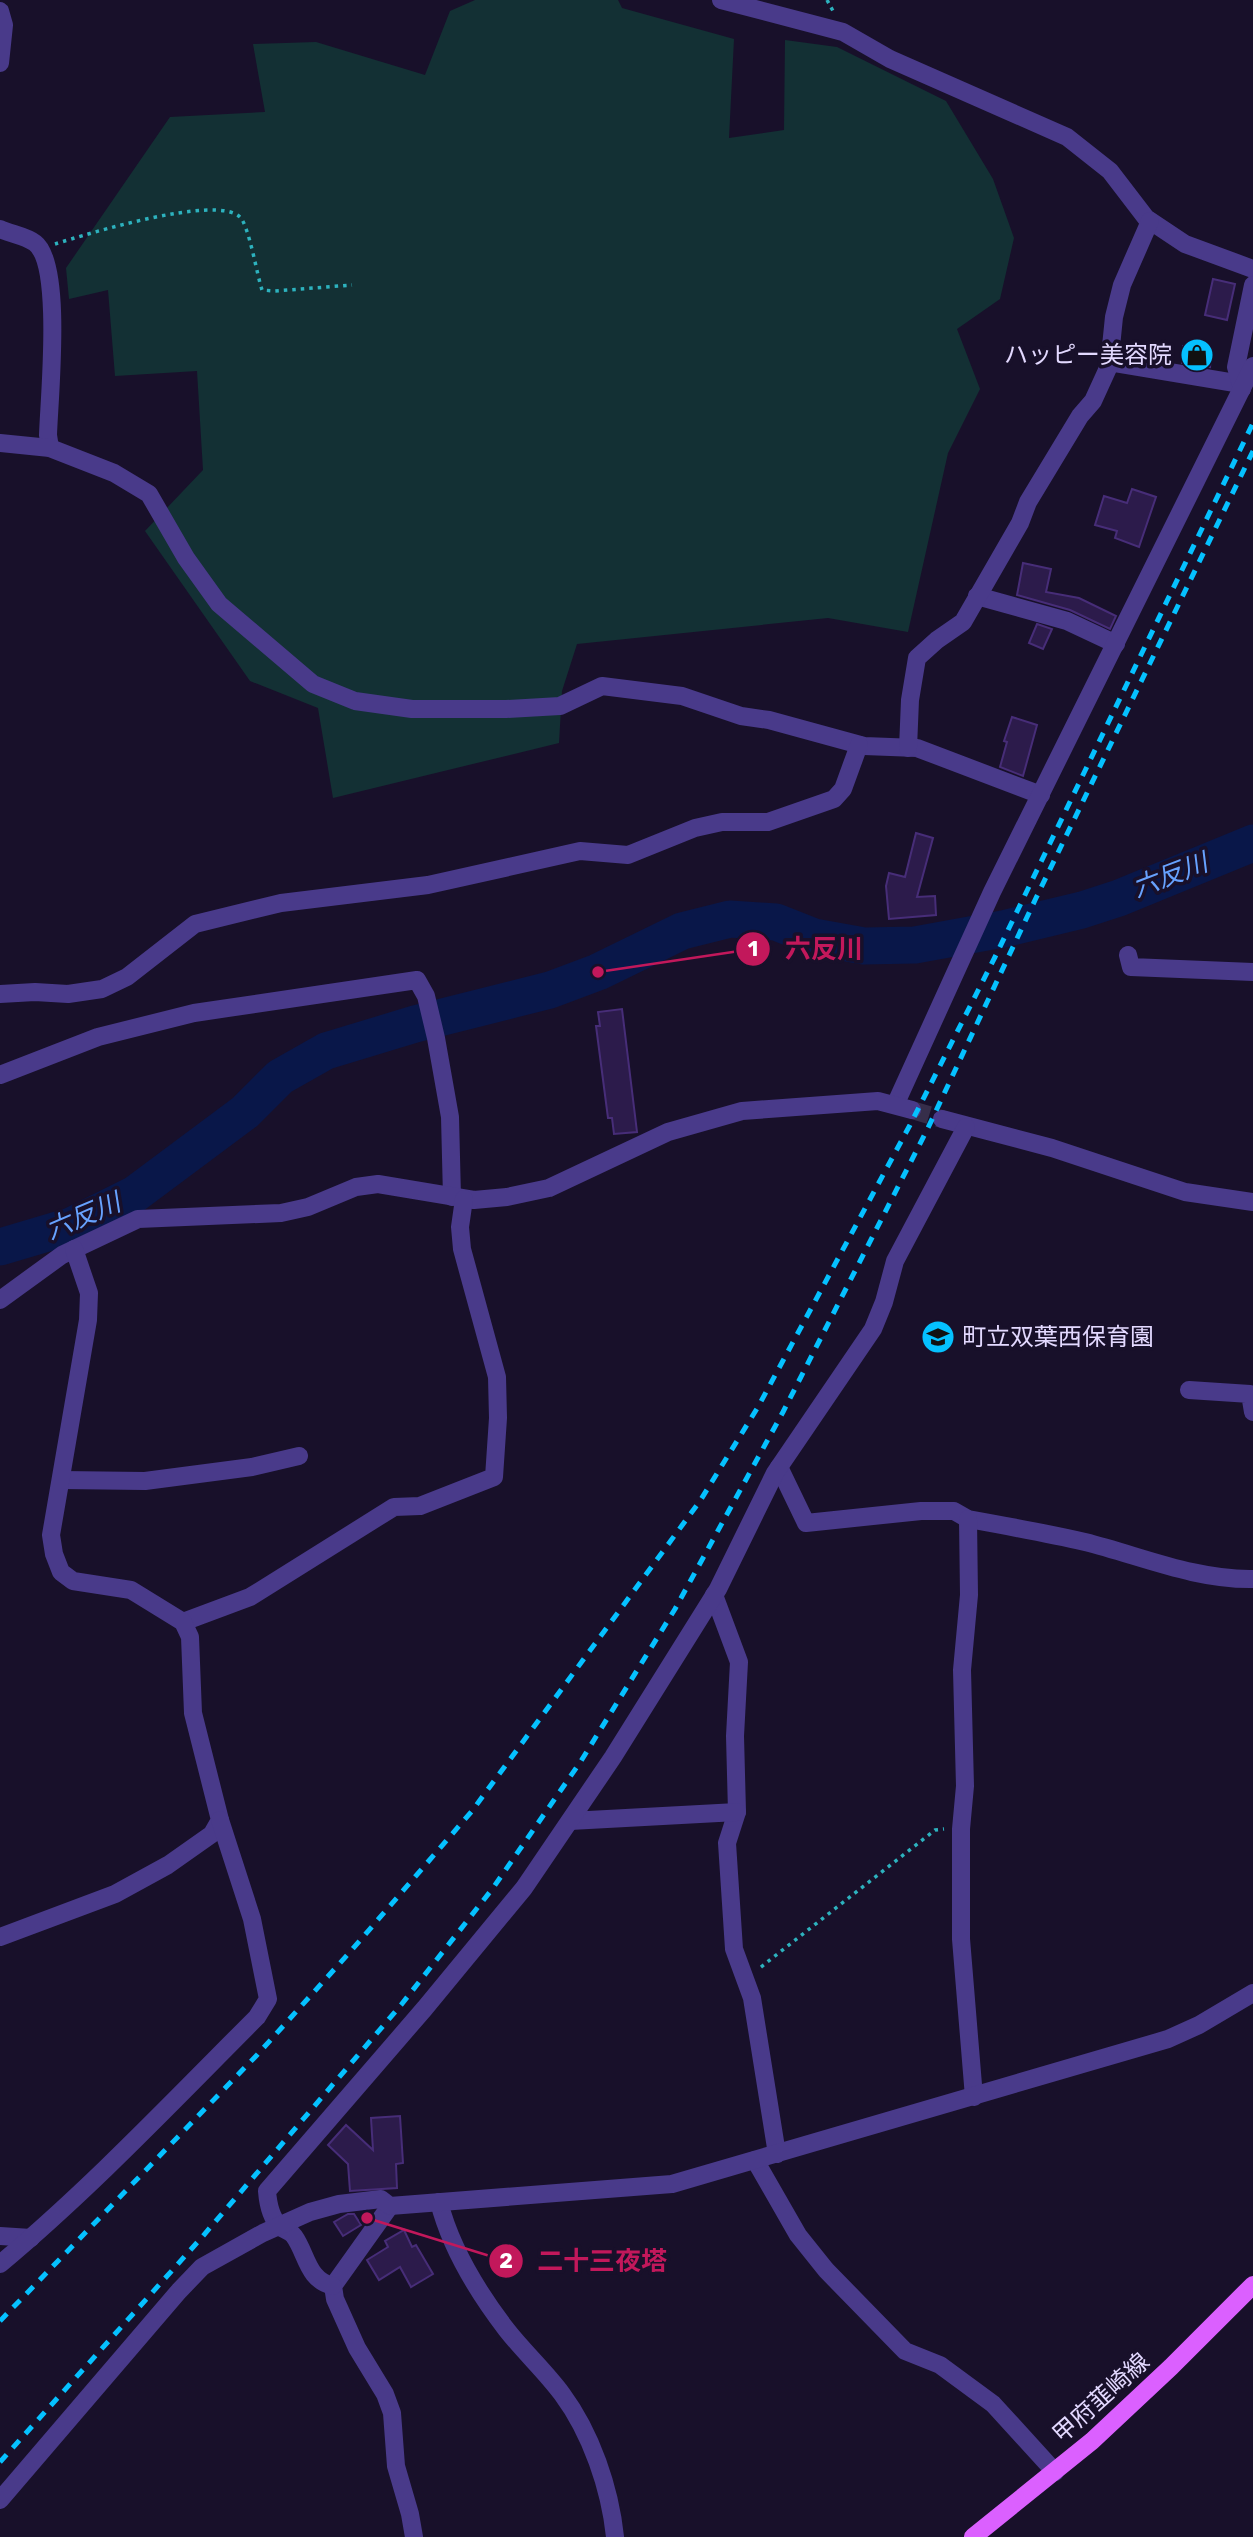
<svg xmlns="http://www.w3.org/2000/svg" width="1253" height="2537" viewBox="0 0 1253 2537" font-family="Rubik,'Noto Sans JP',sans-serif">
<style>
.green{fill:#133034}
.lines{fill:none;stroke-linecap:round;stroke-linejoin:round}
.river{stroke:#091749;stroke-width:37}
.building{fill:#2c1b4b;stroke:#472d78;stroke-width:2}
.street-tunnel{stroke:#362e4a;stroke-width:18;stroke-dasharray:18 9;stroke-linecap:butt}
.path{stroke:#2db2be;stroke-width:3.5;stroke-dasharray:3.5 5;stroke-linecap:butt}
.street{stroke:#493a8a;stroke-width:18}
.primary{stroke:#db60ff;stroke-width:18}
.rail{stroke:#05c1ff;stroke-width:5;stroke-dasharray:10 9;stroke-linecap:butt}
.labels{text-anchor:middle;stroke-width:7;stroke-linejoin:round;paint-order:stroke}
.poi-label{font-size:24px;fill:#e3d9ff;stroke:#18102a;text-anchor:end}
.street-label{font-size:24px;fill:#e3d9ff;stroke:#18102a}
.water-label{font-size:26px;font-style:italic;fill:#67a2ff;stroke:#18102a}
.leader{fill:none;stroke:#c2185b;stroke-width:2.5}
.callout-dot{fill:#c2185b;stroke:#18102a;stroke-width:2.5}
.mark-label{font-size:21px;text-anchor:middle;font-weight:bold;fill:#fff}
.callout-label{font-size:26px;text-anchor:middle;font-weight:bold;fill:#c2185b;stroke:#18102a;stroke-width:7;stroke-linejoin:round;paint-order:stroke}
</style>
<rect width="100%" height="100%" fill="#18102a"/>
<polygon class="green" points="475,0 618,0 622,8 734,39 729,138 784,130 785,40 837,47 946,101 993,179 1014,238 1000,299 957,329 980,389 948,453 908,632 828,618 577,644 562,691 559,743 333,798 318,708 250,681 145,531 203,470 197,371 115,376 108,290 69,299 66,268 170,117 265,112 253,44 316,42 425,75 450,11"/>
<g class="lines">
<polyline class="river" points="0,1247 71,1226 135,1194 245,1112 280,1077 326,1051 415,1024 550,990 598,972 682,931 730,919 776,922 814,937 864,946 915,945 1003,929 1082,910 1119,898 1253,843"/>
</g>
<g class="building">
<polygon points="1213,279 1235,284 1227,320 1205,315"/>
<polygon points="1183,346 1212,349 1210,367 1182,363"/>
<polygon points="1132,489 1156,497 1139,547 1115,538 1117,531 1095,525 1104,496 1127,503"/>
<polygon points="1023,563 1051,569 1046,592 1079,598 1116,616 1110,629 1070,610 1017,595"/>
<polygon points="1037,624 1052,629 1043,649 1029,643"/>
<polygon points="1012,717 1037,725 1023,776 1000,767 1007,742 1004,741"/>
<polygon points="916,833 933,838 917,897 935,896 936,915 889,919 886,886 889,873 905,877"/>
<polygon points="622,1009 637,1132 614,1134 612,1118 608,1118 596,1026 600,1026 598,1012"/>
<polygon points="400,2116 403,2163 396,2164 397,2188 350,2191 348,2164 328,2145 346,2125 373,2150 371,2118"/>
<polygon points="348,2214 354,2214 361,2225 343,2236 334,2222"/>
<polygon points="404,2230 412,2247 416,2245 433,2274 411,2287 400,2267 379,2280 367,2260 388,2247 385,2241"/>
</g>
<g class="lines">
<polyline class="street-tunnel" points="912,1110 942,1119"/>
<g class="path">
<polyline points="827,0 833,11"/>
<path d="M55,244C87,234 216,194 240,217C249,226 257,275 262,290L275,291L352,285"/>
<polyline points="761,1967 935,1830 944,1829"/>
</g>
<g class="street">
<polyline points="721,0 843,32 890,59 1067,137 1110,171 1146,218 1185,244 1253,269"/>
<polyline points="0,11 4,25 0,63"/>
<path d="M0,229C11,234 26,236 35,243C63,264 49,399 48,435L50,448"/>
<polyline points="1109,362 1241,384"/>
<polyline points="1242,389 1236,367 1253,285"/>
<polyline points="0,443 50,448 114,473 149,494 186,558 219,604 313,684 355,701 412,709 506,709 560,706 602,686 682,696 741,716 769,720 864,746 917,748 1041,795"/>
<polyline points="977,596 1067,621 1116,644"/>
<polyline points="908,748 910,700 917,658 937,640 963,622 1020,523 1028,502 1080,416 1093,401 1109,366 1114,317 1122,285 1150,221"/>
<polyline points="1128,955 1131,967 1253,972"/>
<polyline points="0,994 35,992 68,994 102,989 127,977 195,924 281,903 428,885 580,851 628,855 695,828 722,822 768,822 834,799 843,789 859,745"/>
<polyline points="0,1075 98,1037 194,1013 417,980 426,996 436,1038 450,1117 452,1197"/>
<polyline points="896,1103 992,892 1253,366"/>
<polyline points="942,1119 1052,1148 1185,1192 1253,1202"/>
<polyline points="0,1300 62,1255 138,1219 281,1213 308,1207 356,1187 378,1184 474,1200 507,1197 549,1188 668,1132 742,1111 878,1101 912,1110"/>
<polyline points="1189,1390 1250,1394 1253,1412"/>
<path d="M779,1467L806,1523L921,1511H954L968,1519C1007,1526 1046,1533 1085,1542C1141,1556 1195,1580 1253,1579"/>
<polyline points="61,1480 145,1481 252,1467 299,1456"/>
<polyline points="968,1519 969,1595 962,1670 965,1786 961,1829 961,1939 974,2097"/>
<polyline points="714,1595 739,1662 735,1736 737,1812 727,1843 734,1949 752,1998 777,2154"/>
<polyline points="183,1622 250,1597 394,1507 420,1506 494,1477 498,1418 497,1377 462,1249 460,1227 464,1199"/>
<polyline points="570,1821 737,1812"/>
<polyline points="0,1937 115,1894 168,1865 212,1834 220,1820 193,1713 190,1637 183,1622 131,1590 73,1581 61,1572 54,1554 51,1535 88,1320 89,1293 74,1249"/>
<polyline points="755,2160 798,2235 826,2270 905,2351 940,2365 993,2404 1055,2472"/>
<path d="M439,2202C451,2249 477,2291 506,2329C523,2351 545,2371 562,2394C591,2433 610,2488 615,2537"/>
<polyline points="390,2206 333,2286 335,2299 357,2348 385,2394 392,2413 396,2466 410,2514 414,2537"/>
<polyline points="0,2236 31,2238"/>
<path d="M0,2264C91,2188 173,2101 257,2017L268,1999L252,1919L220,1820"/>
<path d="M333,2286C307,2280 307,2254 294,2236C290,2231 285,2230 280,2227C271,2218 268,2204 267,2191L425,2008L524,1888L613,1757L718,1589L775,1473L873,1329L884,1302L895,1261L966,1127"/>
<polyline points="0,2500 179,2291 202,2267 263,2233 310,2212 339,2204 381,2199 390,2206 672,2184 1168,2039 1199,2025 1253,1993"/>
</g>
<polyline class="primary" points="973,2537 1092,2441 1171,2367 1253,2285"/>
<g class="rail">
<polyline points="0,2321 257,2055 350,1952 472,1811 700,1501 758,1407 910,1125 995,957 1253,423"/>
<polyline points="0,2462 203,2236 401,2005 493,1888 581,1761 675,1609 783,1412 927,1130 1036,898 1253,451"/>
</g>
</g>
<defs>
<symbol id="shop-disc" viewBox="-11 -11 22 22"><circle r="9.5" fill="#05c1ff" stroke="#18102a"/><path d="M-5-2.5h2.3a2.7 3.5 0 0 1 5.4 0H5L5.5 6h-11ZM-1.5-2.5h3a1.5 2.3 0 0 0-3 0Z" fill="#111"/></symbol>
<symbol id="school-disc" viewBox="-11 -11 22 22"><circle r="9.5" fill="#05c1ff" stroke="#18102a"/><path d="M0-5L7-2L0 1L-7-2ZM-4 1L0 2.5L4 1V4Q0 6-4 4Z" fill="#111"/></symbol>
</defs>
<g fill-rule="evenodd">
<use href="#shop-disc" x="1178" y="336" width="38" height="38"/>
<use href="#school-disc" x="919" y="1318" width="38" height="38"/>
</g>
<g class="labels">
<g class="poi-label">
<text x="1172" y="363">ハッピー美容院</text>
<text x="962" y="1345" text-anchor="start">町立双葉西保育園</text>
</g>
<g class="street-label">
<text transform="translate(1101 2398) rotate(-42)" y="8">甲府韮崎線</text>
</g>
<g class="water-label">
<text transform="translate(1170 875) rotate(-21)" y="9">六反川</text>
<text transform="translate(83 1216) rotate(-23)" y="9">六反川</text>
</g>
</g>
<path class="leader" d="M598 972L753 949M367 2218L506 2261"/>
<g class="callout-dot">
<circle cx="598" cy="972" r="7"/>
<circle cx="367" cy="2218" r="7"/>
<circle cx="753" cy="949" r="18"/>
<circle cx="506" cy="2261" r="18"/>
</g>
<g class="mark-label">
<text x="753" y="956">1</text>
<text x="506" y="2268">2</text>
</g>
<g class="callout-label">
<text x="824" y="958">六反川</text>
<text x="602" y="2270">二十三夜塔</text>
</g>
</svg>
